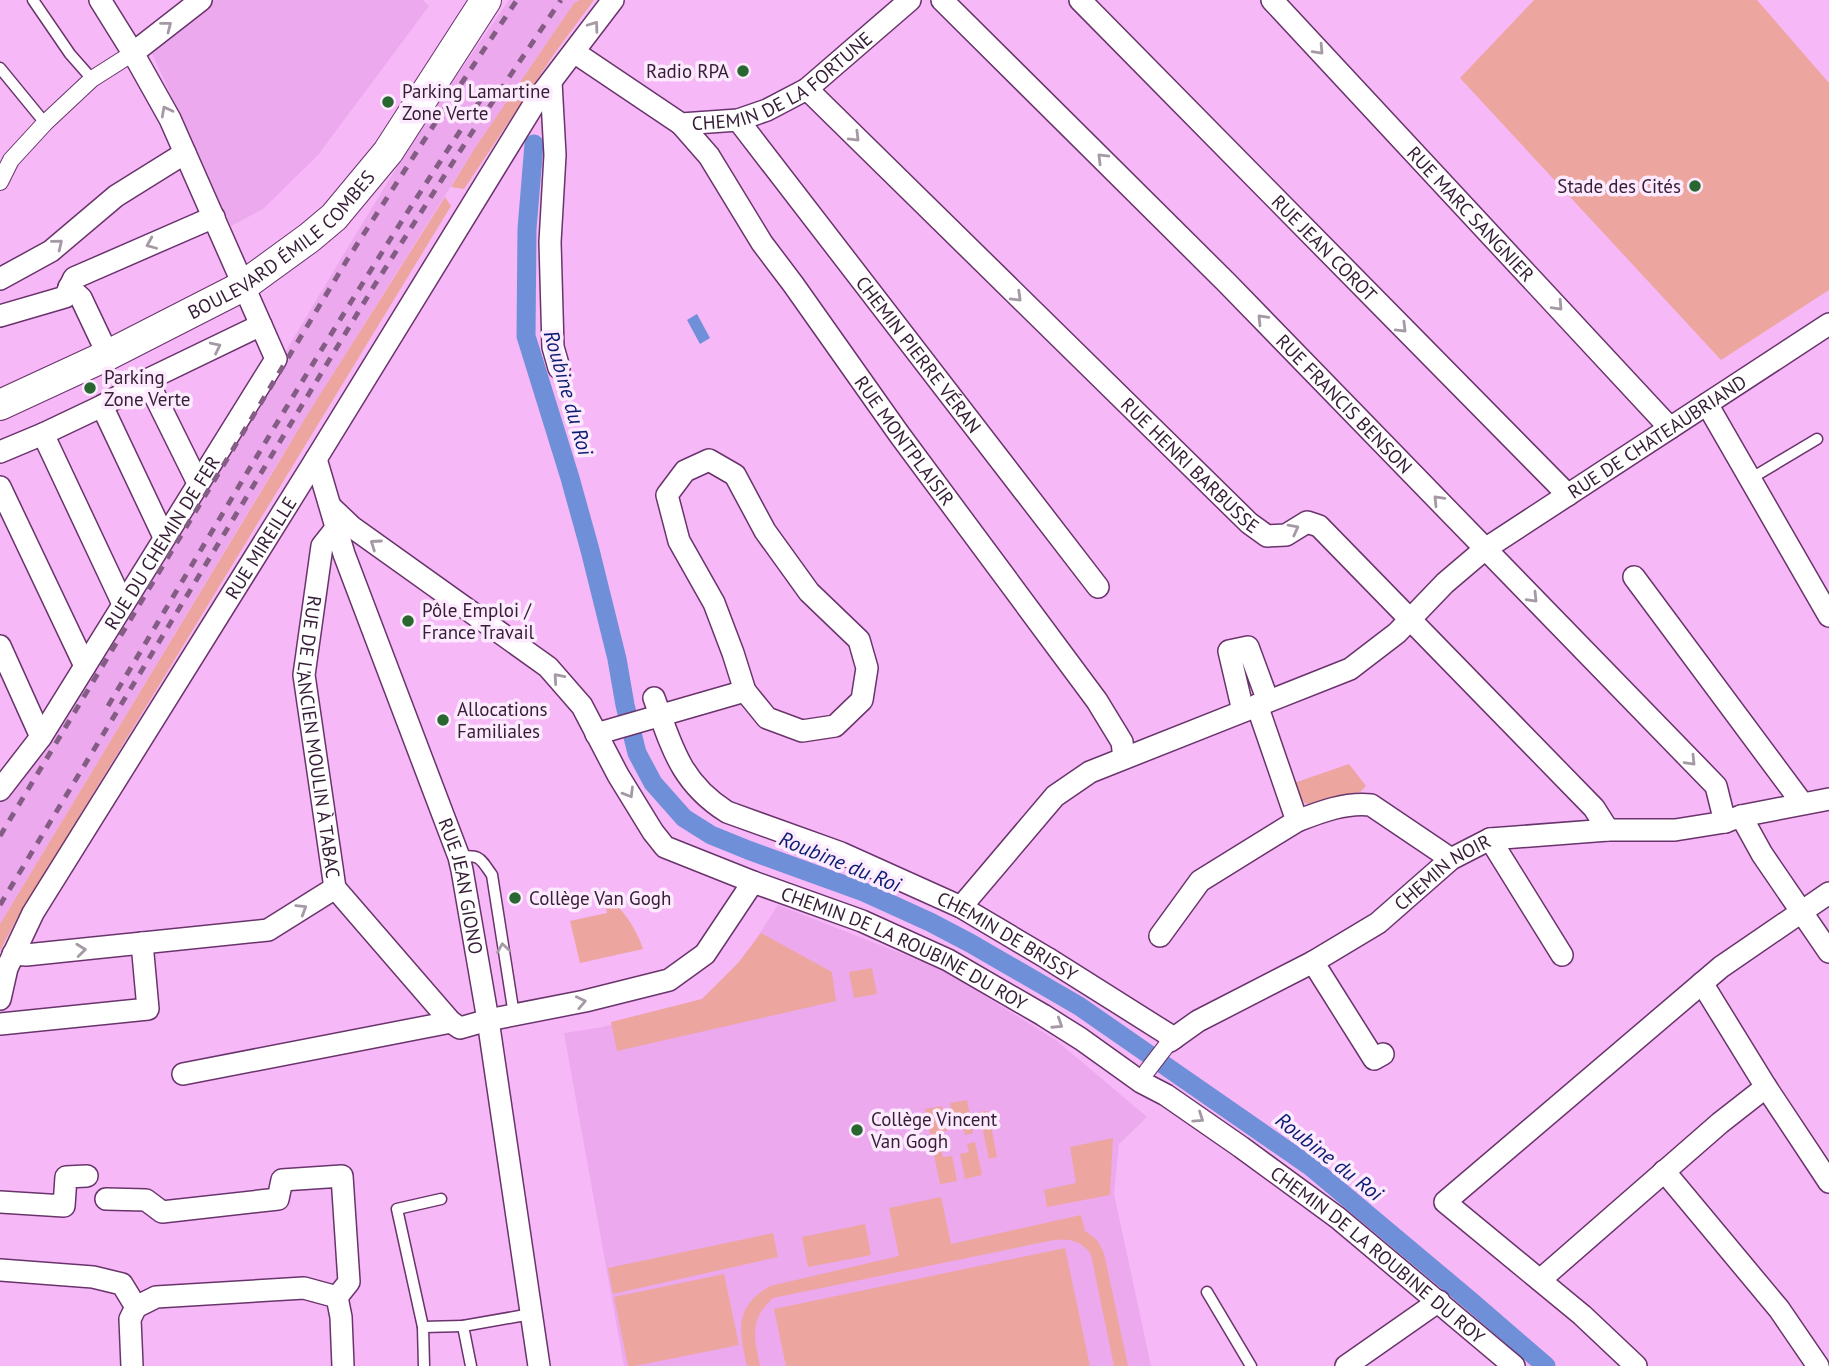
<svg xmlns="http://www.w3.org/2000/svg" width="1829" height="1366" viewBox="0 0 1829 1366" font-family="'PT Sans',sans-serif">
<style>
.built{fill:#eca9ee}
.green{fill:#eca69f}
.water{fill:#6f8fd9}
.lines{fill:none;stroke-linecap:round;stroke-linejoin:round}
.canal{stroke:#6f8fd9;stroke-width:19}
.service-casing{stroke:#69346b;stroke-width:13}
.pedestrian-casing{stroke:#69346b;stroke-width:18}
.minor-casing{stroke:#69346b;stroke-width:24}
.secondary-casing{stroke:#69346b;stroke-width:32}
.service{stroke:#fff;stroke-width:10}
.pedestrian{stroke:#fff;stroke-width:16}
.minor{stroke:#fff;stroke-width:21}
.secondary{stroke:#fff;stroke-width:30}
.rail{stroke:#845d85;stroke-width:5;stroke-dasharray:9 9;stroke-linecap:butt}
.oneway{stroke:#a499a4}
.poi-dot{fill:#296730;stroke:#fdeafe;stroke-width:2.5}
.labels{text-anchor:middle;stroke-width:7;stroke-linejoin:round;paint-order:stroke}
.poi-label{font-size:19px;fill:#341d35;stroke:#fdeafe;text-anchor:start}
.street-label{font-size:19px;fill:#341d35;stroke:#fdeafe}
.water-label{font-size:21px;font-style:italic;fill:#081d72;stroke:#fdeafe}
</style>
<rect width="100%" height="100%" fill="#f6b8f7"/>
<g class="built">
<polygon points="212,0 423,0 429,6 318,155 263,209 231,226 150,49"/>
<polygon points="509,0 580,0 574,3 475,148 378,302 277,464 0,924 0,802 9,794 201,493 342,257 422,126"/>
<polygon points="778,905 941,969 1056,1040 1147,1117 1119,1144 1114,1194 1151,1366 624,1366 564,1033 603,1027 702,999 740,964"/>
</g>
<g class="green">
<polygon points="580,0 594,0 554,54 464,189 451,187 475,148 574,3"/>
<polygon points="1534,0 1757,0 1829,83 1829,290 1721,360 1460,78"/>
<polygon points="445,197 451,206 16,920 0,951 0,924 309,412"/>
<path d="M1349,764L1366,786L1360,792L1314,806C1300,804 1298,795 1294,783Z"/>
<path d="M604,898C620,901 639,934 643,949L580,963L570,921L607,913Z"/>
<polygon points="761,933 832,972 836,1001 617,1051 611,1022 702,999 738,963"/>
<polygon points="872,968 877,994 854,998 849,972"/>
<polygon points="967,1100 973,1133 965,1135 963,1126 955,1128 950,1103"/>
<polygon points="942,1106 947,1131 938,1132 940,1141 932,1143 925,1109"/>
<polygon points="988,1111 997,1157 989,1159 979,1112"/>
<polygon points="1113,1138 1110,1195 1047,1207 1044,1190 1076,1183 1070,1147"/>
<polygon points="975,1142 982,1175 965,1179 960,1154 969,1152 967,1144"/>
<polygon points="941,1149 943,1157 952,1156 957,1181 940,1184 933,1150"/>
<path d="M941,1197L951,1244L1081,1215L1085,1231L1097,1240L1104,1253L1128,1366H1114L1091,1255C1082,1241 1070,1238 1054,1240L773,1298C749,1320 754,1336 760,1366H747C739,1330 734,1307 770,1286L899,1256L889,1208Z"/>
<polygon points="865,1224 871,1255 808,1267 802,1237"/>
<polygon points="773,1233 778,1257 613,1294 608,1268"/>
<polygon points="1065,1248 1090,1366 786,1366 774,1309"/>
<polygon points="724,1274 739,1345 635,1366 628,1366 614,1297"/>
</g>
<polygon class="water" points="697,314 710,338 700,344 687,320"/>
<g class="lines">
<polyline class="canal" points="534,144 527,229 526,336 570,478 590,550 617,659 625,705 637,753 653,783 684,818 711,835 748,850 864,892 930,922 970,943 1079,1006 1311,1167 1472,1302 1546,1366"/>
<defs>
<g id="service">
<polyline points="33,0 70,54 92,79"/>
<polyline points="0,68 45,123"/>
<polyline points="1750,479 1817,439"/>
<path d="M459,857C480,854 480,858 492,875L514,1015"/>
<polyline points="1207,1292 1251,1366"/>
<polyline points="423,1327 463,1326"/>
<polyline points="424,1366 423,1327 397,1209 441,1199"/>
<polyline points="471,1366 463,1326 531,1314"/>
</g>
<g id="pedestrian">
<polyline points="0,182 11,160 45,123 92,79 133,53"/>
<polyline points="1147,1071 1170,1041"/>
</g>
<g id="minor">
<path id="s1" d="M942,0L1227,283L1716,786L1725,822"/>
<path id="s2" d="M1080,0L1568,495"/>
<path id="s3" d="M1272,0L1670,428"/>
<path id="s4" d="M574,52L681,124L738,120L767,110L807,89L910,0"/>
<polyline points="133,53 201,0"/>
<polyline points="551,82 555,155 550,242 553,347 559,368"/>
<path id="s5" d="M807,89L1249,523L1267,536L1286,535L1307,522L1319,526L1594,808L1608,830"/>
<path id="s6" d="M738,120L1098,587"/>
<path id="s7" d="M681,124L709,156L762,243L793,284L899,434L1097,701L1122,742L1124,758"/>
<polyline points="0,279 51,251 116,196 185,153"/>
<polyline points="69,287 81,298 108,355"/>
<polyline points="0,316 65,297 74,278 214,217"/>
<polyline points="147,380 198,483"/>
<polyline points="1707,404 1829,616"/>
<polyline points="102,406 164,537"/>
<polyline points="43,434 123,604"/>
<polyline points="0,452 43,434 102,406 147,380 261,325"/>
<path id="s8" d="M316,459L344,554L459,857L462,870L488,1020L539,1366"/>
<polygon points="709,460 735,475 765,531 809,592 859,640 867,668 862,700 835,726 802,731 767,718 745,691 733,653 714,603 679,541 667,495 685,471"/>
<polyline points="0,487 85,666"/>
<path id="s9" d="M332,508L352,527L548,667L582,706L618,775L653,832L665,847L753,882L862,921L948,960L1043,1015L1081,1039L1141,1082L1166,1095L1241,1147L1338,1218L1514,1366"/>
<path id="s10" d="M337,527L322,546L304,675L335,888L451,1022L460,1028L488,1020L585,1001L669,980L705,954L753,882"/>
<polyline points="1634,577 1802,803"/>
<polyline points="0,646 41,737"/>
<path id="s11" d="M654,698C672,747 680,782 727,812L841,853L961,907L1047,958L1174,1038"/>
<polyline points="1257,705 1297,821"/>
<polyline points="1243,711 1229,651 1248,647 1268,701"/>
<polyline points="596,734 745,691"/>
<path id="s12" d="M0,790L41,737L276,359L170,119L133,53L100,0"/>
<polyline points="1741,816 1762,854 1829,952"/>
<polyline points="1490,839 1562,955"/>
<path id="s13" d="M961,907L1055,796L1090,772L1350,669L1397,633L1445,583L1485,549L1829,324"/>
<path d="M1160,936L1200,881L1297,821C1320,812 1346,802 1371,805L1451,859"/>
<polyline points="13,954 26,955 268,930 335,888"/>
<polyline points="1313,962 1374,1059 1383,1054"/>
<polyline points="1702,983 1766,1087 1829,1182"/>
<path id="s14" d="M0,999L7,968L33,913L316,459L536,101L613,0"/>
<polyline points="0,1024 148,1009 142,943"/>
<path id="s15" d="M1170,1041L1198,1021L1313,962L1378,923L1451,859L1490,839L1608,830H1675L1725,822L1741,816L1829,799"/>
<polyline points="183,1074 451,1022"/>
<polyline points="1664,1171 1779,1309 1818,1366"/>
<polyline points="106,1199 146,1200 162,1212 278,1199 282,1180 342,1176 349,1282 337,1297"/>
<polyline points="0,1202 64,1206 66,1177 87,1176"/>
<polyline points="0,1270 93,1277 122,1284 136,1307"/>
<polyline points="1540,1280 1720,1123 1766,1087"/>
<polyline points="132,1366 130,1319 136,1307 156,1297 304,1288 337,1297 341,1317 343,1366"/>
<polyline points="1346,1366 1439,1301"/>
<polyline points="1636,1366 1582,1315 1445,1202 1721,967 1829,893"/>
</g>
<g id="secondary">
<path id="s16" d="M0,405L108,355L243,286L309,238L334,217L388,152L486,0"/>
</g>
</defs>
<use href="#service" class="service-casing"/>
<use href="#pedestrian" class="pedestrian-casing"/>
<use href="#minor" class="minor-casing"/>
<use href="#secondary" class="secondary-casing"/>
<use href="#service" class="service"/>
<use href="#pedestrian" class="pedestrian"/>
<use href="#minor" class="minor"/>
<use href="#secondary" class="secondary"/>
<g class="rail">
<path d="M108,706C231,500 352,292 486,92"/>
<polyline points="0,836 347,260 441,114 517,0"/>
<polyline points="0,905 374,286 471,134 561,0"/>
</g>
</g>
<defs><path id="oneway-chevron" d="M-2-3.5L2.5 0L-2 3.5" fill="none" stroke-width="1.6" stroke-linecap="round" stroke-linejoin="round" transform="scale(1.75)"/></defs>
<g class="oneway">
<use href="#oneway-chevron" transform="translate(167 26) rotate(-38)"/>
<use href="#oneway-chevron" transform="translate(594 26) rotate(-54)"/>
<use href="#oneway-chevron" transform="translate(1319 50) rotate(47)"/>
<use href="#oneway-chevron" transform="translate(166 111) rotate(-118)"/>
<use href="#oneway-chevron" transform="translate(855 137) rotate(45)"/>
<use href="#oneway-chevron" transform="translate(1102 158) rotate(-135)"/>
<use href="#oneway-chevron" transform="translate(58 244) rotate(-39)"/>
<use href="#oneway-chevron" transform="translate(151 244) rotate(157)"/>
<use href="#oneway-chevron" transform="translate(1017 297) rotate(44)"/>
<use href="#oneway-chevron" transform="translate(1558 306) rotate(47)"/>
<use href="#oneway-chevron" transform="translate(1262 319) rotate(-134)"/>
<use href="#oneway-chevron" transform="translate(1402 328) rotate(45)"/>
<use href="#oneway-chevron" transform="translate(216 347) rotate(-26)"/>
<use href="#oneway-chevron" transform="translate(1438 500) rotate(-134)"/>
<use href="#oneway-chevron" transform="translate(1294 529) rotate(-28)"/>
<use href="#oneway-chevron" transform="translate(375 544) rotate(-145)"/>
<use href="#oneway-chevron" transform="translate(1533 598) rotate(46)"/>
<use href="#oneway-chevron" transform="translate(558 678) rotate(-131)"/>
<use href="#oneway-chevron" transform="translate(1691 761) rotate(46)"/>
<use href="#oneway-chevron" transform="translate(629 793) rotate(59)"/>
<use href="#oneway-chevron" transform="translate(302 909) rotate(-32)"/>
<use href="#oneway-chevron" transform="translate(503 948) rotate(-99)"/>
<use href="#oneway-chevron" transform="translate(81 950) rotate(-6)"/>
<use href="#oneway-chevron" transform="translate(581 1002) rotate(-12)"/>
<use href="#oneway-chevron" transform="translate(1058 1024) rotate(33)"/>
<use href="#oneway-chevron" transform="translate(1199 1118) rotate(34)"/>
</g>
<g class="poi-dot">
<circle cx="743" cy="71" r="7"/>
<circle cx="388" cy="102" r="7"/>
<circle cx="1695" cy="186" r="7"/>
<circle cx="90" cy="388" r="7"/>
<circle cx="408" cy="621" r="7"/>
<circle cx="443" cy="720" r="7"/>
<circle cx="515" cy="898" r="7"/>
<circle cx="857" cy="1130" r="7"/>
</g>
<g class="labels">
<g class="poi-label">
<text x="729" y="78" text-anchor="end">Radio RPA</text>
<text x="402" y="98">Parking Lamartine<tspan x="402" dy="22">Zone Verte</tspan></text>
<text x="1681" y="193" text-anchor="end">Stade des Cités</text>
<text x="104" y="384">Parking<tspan x="104" dy="22">Zone Verte</tspan></text>
<text x="422" y="617">Pôle Emploi /<tspan x="422" dy="22">France Travail</tspan></text>
<text x="457" y="716">Allocations<tspan x="457" dy="22">Familiales</tspan></text>
<text x="529" y="905">Collège Van Gogh</text>
<text x="871" y="1126">Collège Vincent<tspan x="871" dy="22">Van Gogh</tspan></text>
</g>
<g class="street-label">
<text dy="7" stroke="none"><textPath href="#s4" startOffset="242">CHEMIN DE LA FORTUNE</textPath></text>
<text dy="7" stroke="none"><textPath href="#s3" startOffset="292">RUE MARC SANGNIER</textPath></text>
<text dy="7" stroke="none"><textPath href="#s16" startOffset="326">BOULEVARD ÉMILE COMBES</textPath></text>
<text dy="7" stroke="none"><textPath href="#s2" startOffset="348">RUE JEAN COROT</textPath></text>
<text dy="7" stroke="none"><textPath href="#s6" startOffset="296">CHEMIN PIERRE VÉRAN</textPath></text>
<text dy="7" stroke="none"><textPath href="#s1" startOffset="570">RUE FRANCIS BENSON</textPath></text>
<text dy="7" stroke="none"><textPath href="#s13" startOffset="854">RUE DE CHATEAUBRIAND</textPath></text>
<text dy="7" stroke="none"><textPath href="#s7" startOffset="388">RUE MONTPLAISIR</textPath></text>
<text dy="7" stroke="none"><textPath href="#s5" startOffset="537">RUE HENRI BARBUSSE</textPath></text>
<text dy="7" stroke="none"><textPath href="#s12" startOffset="296">RUE DU CHEMIN DE FER</textPath></text>
<text dy="7" stroke="none"><textPath href="#s14" startOffset="523">RUE MIREILLE</textPath></text>
<text dy="7" stroke="none"><textPath href="#s10" startOffset="217">RUE DE L'ANCIEN MOULIN À TABAC</textPath></text>
<text dy="7" stroke="none"><textPath href="#s15" startOffset="322">CHEMIN NOIR</textPath></text>
<text dy="7" stroke="none"><textPath href="#s8" startOffset="452">RUE JEAN GIONO</textPath></text>
<text dy="7" stroke="none"><textPath href="#s11" startOffset="446">CHEMIN DE BRISSY</textPath></text>
<text dy="7" stroke="none"><textPath href="#s9" startOffset="744">CHEMIN DE LA ROUBINE DU ROY</textPath></text>
<text dy="7" stroke="none"><textPath href="#s9" startOffset="1311">CHEMIN DE LA ROUBINE DU ROY</textPath></text>
</g>
<g class="water-label">
<text transform="translate(568 393) rotate(74)" y="7">Roubine du Roi</text>
<text transform="translate(840 862) rotate(22)" y="7">Roubine du Roi</text>
<text transform="translate(1329 1157) rotate(38)" y="7">Roubine du Roi</text>
</g>
</g>
</svg>
